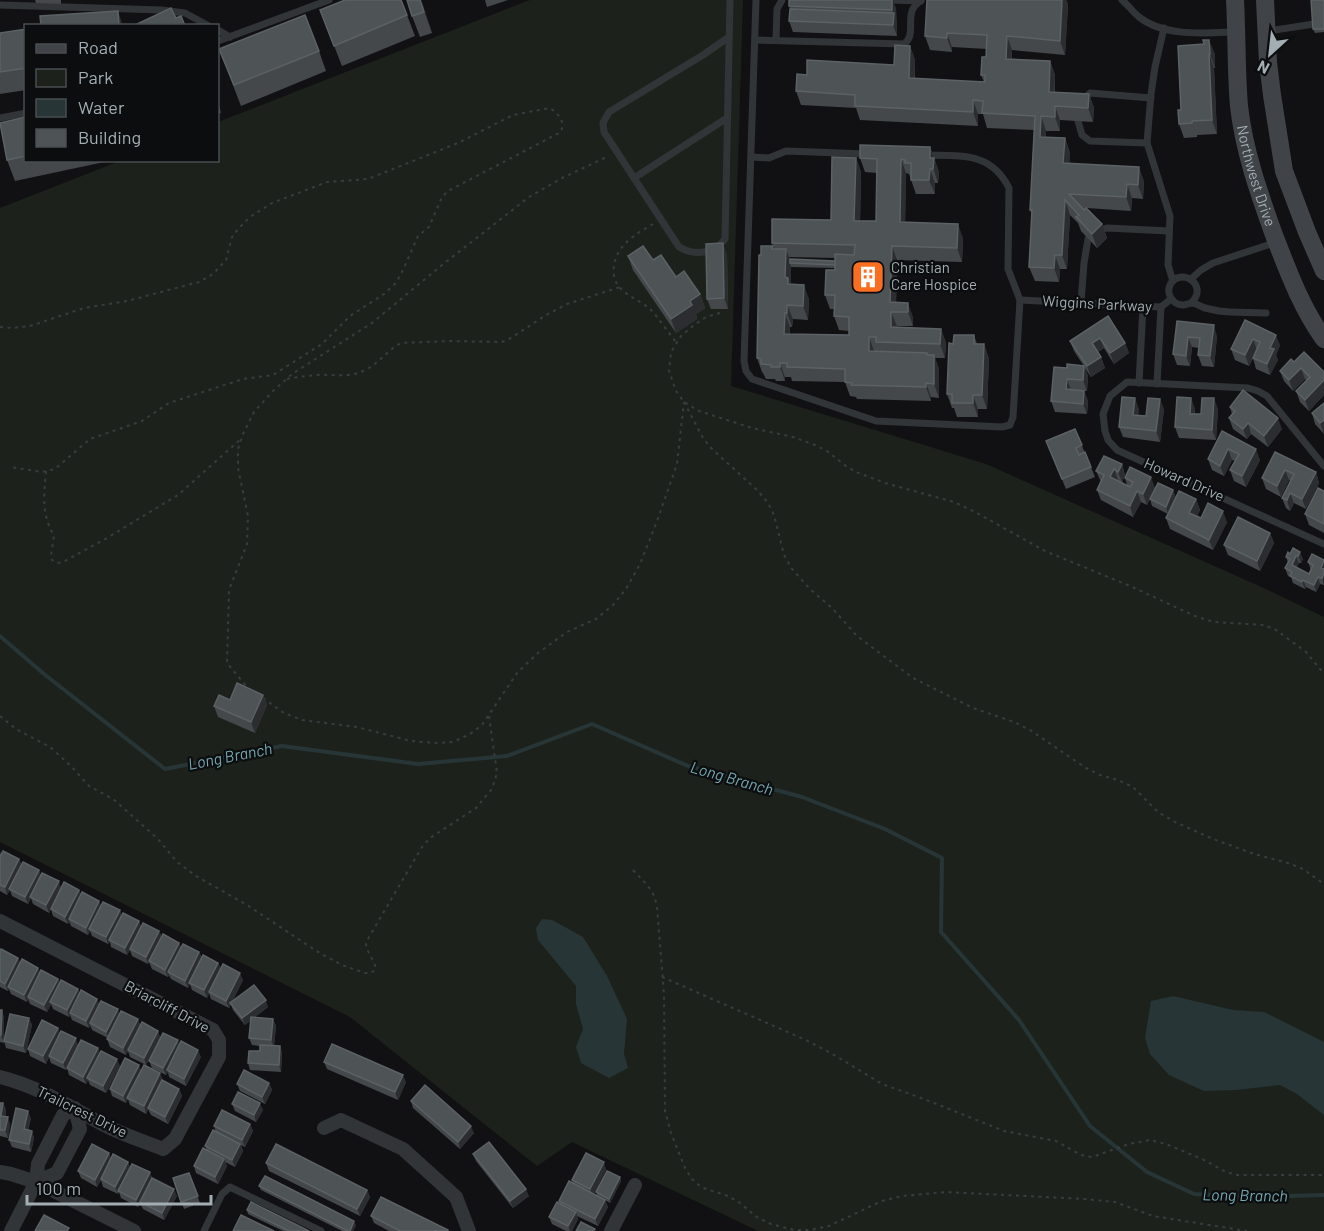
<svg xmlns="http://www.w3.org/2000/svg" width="1324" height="1231" viewBox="0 0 1324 1231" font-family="Barlow,sans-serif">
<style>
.green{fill:#1c221b}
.water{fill:#273537}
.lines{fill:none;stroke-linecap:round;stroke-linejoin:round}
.stream{stroke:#273537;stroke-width:4}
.path{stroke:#383c3f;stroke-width:2;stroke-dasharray:3 4.5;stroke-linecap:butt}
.service{stroke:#323538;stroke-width:7}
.minor{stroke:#323538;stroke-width:14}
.secondary{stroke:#404448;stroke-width:18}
.wall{fill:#44484b;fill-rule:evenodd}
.shaded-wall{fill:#2b2d30}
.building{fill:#4e5356;stroke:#5b6165;stroke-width:1.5}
.labels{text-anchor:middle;stroke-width:4.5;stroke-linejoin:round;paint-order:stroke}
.street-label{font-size:15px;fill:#a2adb4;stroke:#0c0d0e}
.poi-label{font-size:15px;fill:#a2adb4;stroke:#0c0d0e;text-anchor:start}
.water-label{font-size:16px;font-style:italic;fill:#76a8b1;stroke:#0c0d0e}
</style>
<rect width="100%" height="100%" fill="#111113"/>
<polygon class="green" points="530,0 743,0 731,386 986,464 1268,590 1324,617 1324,1231 758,1231 572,1142 537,1166 350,1017 0,842 0,208 120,161 218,160 218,122"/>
<g class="water">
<polygon points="542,919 552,920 583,937 607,976 627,1019 624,1054 628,1068 609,1078 581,1063 576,1047 583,1029 576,1004 576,986 538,940 536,928"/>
<polygon points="1173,996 1233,1010 1264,1012 1324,1042 1324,1115 1297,1094 1280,1085 1235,1090 1204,1091 1169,1075 1150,1054 1145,1038 1151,1001"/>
</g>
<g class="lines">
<polyline class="stream" points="0,636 44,674 165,769 282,746 418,764 507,756 592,724 688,766 802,797 885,829 942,858 941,932 1019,1020 1090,1126 1147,1172 1194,1194 1250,1197 1324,1195"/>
<g class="path">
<path d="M653,224C636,234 617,244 614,266C613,271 614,279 617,284C625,296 640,300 650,309C659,318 667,331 676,342"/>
<polyline points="720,313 706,317 694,325 681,336 671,352 669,371 676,391 684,402 699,411 752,428 793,437 815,445 827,451 846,466 856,472 885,483 954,502 977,513 1045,551 1130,586 1195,616 1214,622 1264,625 1276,630 1306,652 1324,674"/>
<path d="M0,327L12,328L30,326L84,308L127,301L199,282L213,274L226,260L232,237L239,228L250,217L272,203L327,182L368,179L458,143L513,115L550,108C559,115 565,120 561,132L448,191L442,197L429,227L418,236L403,270L396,283L384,294L350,316L322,344L273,375L243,379L169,403L142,421L90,439L55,469L42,472L10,467"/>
<path d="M287,379C296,377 306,376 316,375C331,374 348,378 363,371C378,365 387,350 401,343L450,341L502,342L511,338L546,315L567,304L620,287"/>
<polyline points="684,402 703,438 711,448 757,490 768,503 774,515 784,555 792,569 810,589 832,608 857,636 913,678 973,708 1014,722 1030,730 1086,768 1100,775 1118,780 1133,787 1158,812 1175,822 1213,839 1254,854 1288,863 1303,869 1324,884"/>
<path d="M46,471C44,496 41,513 54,536L51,555L52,560L57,563L63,562L107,538L178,495L241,439"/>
<polyline points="251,690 247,687 227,663 229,590 247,544 248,516 238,468 238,449 243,434 254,412 273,391 292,374 372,323 442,265 529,197 562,178 609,156"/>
<polyline points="263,698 284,713 302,720 357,727 411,741 437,743 453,742 470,734 482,725 517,673 538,653 567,632 596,619 613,605 626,589 640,564 656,524 677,464 684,402"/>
<polyline points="0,716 16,729 50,747 70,765 89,786 113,799 158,839 177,862 196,876 247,905 318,952 342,965 365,973 371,973 375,970 375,965 367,949 366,944 369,937 422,847 430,838 476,808 492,789 497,773 489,716"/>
<path d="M633,870C645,883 654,889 657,907L664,994L665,1111L671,1133L685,1168L692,1179L700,1186L706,1189L728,1196L740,1203L758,1218L771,1224L794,1230H810L829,1226L882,1201L902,1196L946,1192L1085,1199L1115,1202L1153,1216L1247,1231"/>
<polyline points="662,977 806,1040 836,1056 882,1084 924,1099 1004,1131 1056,1141 1081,1155 1092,1157 1129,1144 1150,1140 1166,1144 1202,1159 1226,1172 1237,1175 1324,1175"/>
</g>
<g class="service">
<path d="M756,0L744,361L746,371L752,379L876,421L1002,427L1010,425L1013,417L1020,300L1008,269L1009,188C991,152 962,156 926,155"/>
<polyline points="891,0 921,1"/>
<path d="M1122,0C1128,5 1133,12 1139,17C1164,37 1204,33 1234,32"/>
<polyline points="0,5 161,10 185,13 209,26"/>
<polyline points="1164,28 1155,67 1151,94 1147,143 1170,216 1168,265 1173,281"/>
<polyline points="218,30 230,37"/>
<polyline points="1268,31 1314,24"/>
<path d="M729,37L703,55L609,112L603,123L604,132L679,247C694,256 715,254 725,239C726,160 728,80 730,0"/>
<path d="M755,40L904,44C915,36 908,23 912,11C913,7 918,3 921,0"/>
<polyline points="776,40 777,9 782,0"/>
<polyline points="218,41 329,0"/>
<polyline points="1084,99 1090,93 1151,98"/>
<polyline points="0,118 26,113"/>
<polyline points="1078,121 1082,135 1090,141 1147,143"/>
<polyline points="751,157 769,158 786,151 867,154"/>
<polyline points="634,178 727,118"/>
<polyline points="1100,230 1107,228 1169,231"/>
<polyline points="1191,279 1201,270 1213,263 1274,243"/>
<polyline points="1020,300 1161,307 1171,299"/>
<polyline points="1081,302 1084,263 1088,239"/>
<path d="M1191,303C1210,285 1180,266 1170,285C1166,294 1173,305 1183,305C1186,305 1189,303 1192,303C1196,303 1201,307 1205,308C1209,309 1214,310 1219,311C1234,313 1250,312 1266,313"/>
<polyline points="1139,383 1143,306"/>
<polyline points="1157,384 1161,307"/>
<polyline points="1324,466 1267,396 1258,391 1248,388 1127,382 1110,396 1103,414 1105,431 1108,440 1117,450 1324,544"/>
<polyline points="204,1231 222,1194 230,1187 321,1231"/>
</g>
<g class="minor">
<path d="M0,921L213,1030L219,1040V1057L175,1139L163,1149C143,1141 121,1134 102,1124C69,1106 37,1086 0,1077"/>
<polygon points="75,1108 80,1129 57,1173 36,1182 38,1164 63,1115"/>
<polyline points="324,1128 341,1120 403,1149 456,1197 469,1231"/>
<polyline points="0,1172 11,1174 36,1182 134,1231"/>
<polyline points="11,1231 36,1182"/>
<polyline points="611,1231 635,1185"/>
</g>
<g class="secondary">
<path id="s1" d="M1235,0C1237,35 1236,71 1239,106C1244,151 1259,193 1274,235C1288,271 1301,307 1324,339"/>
<polyline points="1265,0 1268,62 1272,95 1284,171 1307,232 1324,271"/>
</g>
</g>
<g class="wall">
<polygon points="35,0 61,0 61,4 36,3"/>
<polygon points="421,0 432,33 420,37 412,16"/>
<polygon points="485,0 508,0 487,7"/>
<polygon points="927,0 1066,0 1068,4 1065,55 1012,50 1012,59 1050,61 1055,75 1055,92 1089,94 1094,108 1093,122 1060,120 1060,131 1046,131 1046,137 1065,138 1070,153 1069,163 1144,181 1143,199 1132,198 1131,211 1087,208 1102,224 1107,238 1097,248 1081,231 1078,223 1070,215 1067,269 1060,269 1059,282 1035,281 1029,267 1032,215 1030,210 1034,130 987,128 983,114 978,114 978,126 860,120 856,108 801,105 796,91 807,75 894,65 910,46 915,60 915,78 984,82 981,75 986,57 987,49 952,47 952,52 930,50 925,36"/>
<polygon points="1324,0 1324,32 1315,33 1313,29"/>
<polygon points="789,6 896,8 897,36 793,32 789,21 790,9"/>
<polygon points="320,10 407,15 415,36 342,66"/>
<polygon points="26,29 26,90 0,94 0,33"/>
<polygon points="1178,46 1215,54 1215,68 1214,68 1217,134 1197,135 1197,137 1184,138 1179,124 1181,110"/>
<polygon points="219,49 319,51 326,71 241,106"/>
<polygon points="218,101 221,113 218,114"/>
<polygon points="26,117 26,160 109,161 15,181 7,160"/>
<path d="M930,147L939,172L938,183H935V194H916L909,174L906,173L905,222L963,238L962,262L897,260L896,302L913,317V326H897L896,327L941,329L946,343L945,358H935L939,369V398L931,397V401L857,399L856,397L850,396L845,382L792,381L791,377H785V381H776L775,379H766L763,373L762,372L757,358L761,255L774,249L772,243L831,220L856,158L861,172L860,221H876L877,173L865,172L860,158ZM789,257L835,258V261L790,259ZM791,267L835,268V270L825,295L830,309H834V316L839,330L849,331V335L790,334V327H792L793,319L808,320L809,299L791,285Z"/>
<polygon points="727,254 728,309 711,309 707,299"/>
<polygon points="628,256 653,260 700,294 705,308 696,314 697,319 676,333 633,270"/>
<polygon points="1108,316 1125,343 1129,353 1114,364 1104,348 1098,352 1101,357 1105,368 1091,377 1085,368 1088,376 1087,391 1071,390 1084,391 1088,401 1087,414 1055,412 1051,401 1067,368 1084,366 1074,351 1070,341"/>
<polygon points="1245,320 1280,345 1276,355 1278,360 1270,375 1256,369 1253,358 1249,366 1235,360 1231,349"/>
<polygon points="1177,321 1217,336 1214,367 1202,366 1198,355 1199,348 1192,347 1190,366 1177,365 1173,354"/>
<polygon points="974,335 977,344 984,344 989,359 987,409 978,409 978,417 957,417 954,408 952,408 947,394 953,344"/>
<polygon points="1294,362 1324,372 1324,395 1309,411 1300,402 1296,391 1307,381 1305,379 1293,391 1284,381 1280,371"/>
<polygon points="1324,403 1324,434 1315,424 1312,413"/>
<polygon points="1230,407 1282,429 1268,447 1251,434 1247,439 1233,429 1229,418 1232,414"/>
<polygon points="1195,408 1195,414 1201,414 1218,409 1216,440 1179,438 1175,427"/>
<polygon points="1139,409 1138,415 1146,416 1164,409 1160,442 1123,437 1119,427"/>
<polygon points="1075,429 1095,477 1066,489 1046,441"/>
<polygon points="1222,431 1260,460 1246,487 1234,481 1230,470 1235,461 1232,460 1224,476 1212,470 1208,459"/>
<polygon points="1275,452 1316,472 1319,483 1306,509 1294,503 1290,511 1286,508 1282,498 1291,481 1289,480 1281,497 1266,489 1262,478"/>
<polygon points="1122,464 1125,475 1122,482 1127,485 1125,478 1155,488 1173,490 1176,498 1196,499 1200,510 1197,516 1201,518 1227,522 1213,550 1170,529 1166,518 1168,514 1152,506 1150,499 1147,505 1141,502 1133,517 1101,500 1097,490 1101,482 1096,471"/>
<polygon points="1324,491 1324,533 1309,525 1305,514"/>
<polygon points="1270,533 1274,543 1260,571 1228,555 1224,545"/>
<polygon points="1293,548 1303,559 1301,563 1299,563 1296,568 1309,574 1311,570 1308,562 1324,560 1324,585 1320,584 1316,592 1306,587 1305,589 1293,583 1291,577 1288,576 1285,568 1288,563 1286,557 1290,554"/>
<polygon points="263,695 267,705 255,733 218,717 214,706 230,700"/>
<polygon points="0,851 1,855 19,859 22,865 39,870 41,876 61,888 79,890 81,895 99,901 101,906 120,910 121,915 139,921 141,927 159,931 162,937 179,943 181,947 199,952 202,958 218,963 221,969 243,980 232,1002 268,1007 255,1017 273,1019 276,1026 274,1046 280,1046 282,1053 281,1072 250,1070 248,1063 260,1051 260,1046 252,1045 249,1038 251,1020 245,1025 233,1010 231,1004 229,1008 211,999 209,993 207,998 192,990 190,984 188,988 171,979 169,975 168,977 152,969 149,962 148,964 132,956 130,950 127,955 111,947 110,942 108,944 92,936 90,931 88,935 71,926 69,921 68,924 53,916 51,909 49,913 33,904 31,898 28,904 12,896 10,890 7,895 0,891"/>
<polygon points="0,951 18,958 20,963 38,968 40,972 58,979 60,983 78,989 79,993 97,999 99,1004 120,1014 138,1019 140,1025 158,1031 160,1038 146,1065 130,1057 128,1051 126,1055 110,1047 107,1039 108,1038 92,1030 90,1025 89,1028 72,1020 70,1015 69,1017 53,1009 51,1004 47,1012 30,1004 28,999 27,1002 11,994 9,989 8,991 0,987"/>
<polygon points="0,1010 4,1017 4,1043 0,1042"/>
<polygon points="29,1018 32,1025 26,1053 6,1048 4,1041"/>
<polygon points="58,1028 60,1034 78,1045 98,1048 100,1054 120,1066 106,1093 90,1085 88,1080 86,1084 69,1075 67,1068 66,1070 51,1063 49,1057 46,1064 30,1056 28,1049"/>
<polygon points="180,1045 201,1057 186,1086 169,1077 168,1072 166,1075 152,1068 149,1061"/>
<polygon points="324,1062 406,1082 398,1100 327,1069"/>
<polygon points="139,1065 141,1071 179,1089 182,1096 168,1124 151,1115 148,1109 146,1114 130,1105 128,1099 126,1103 112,1096 110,1089"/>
<polygon points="269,1083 272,1090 265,1104 240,1091 237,1084"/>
<polygon points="411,1101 474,1133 460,1149 413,1108"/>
<polygon points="0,1103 3,1103 6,1110 5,1117 10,1124 8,1138 0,1136"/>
<polygon points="232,1104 263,1110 256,1122 235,1111"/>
<polygon points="31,1118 28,1130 32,1131 34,1138 31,1152 12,1147 9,1140"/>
<polygon points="250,1124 253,1131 245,1147 241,1145 243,1151 235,1167 225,1162 227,1166 218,1184 196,1173 194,1166 207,1150 205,1146 216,1132 214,1126"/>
<polygon points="109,1153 111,1159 128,1162 130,1168 150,1172 152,1178 177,1196 164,1220 143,1209 140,1203 138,1207 121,1198 119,1192 118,1194 103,1187 101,1180 97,1187 81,1178 78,1171"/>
<polygon points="473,1154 529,1196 513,1208 476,1161"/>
<polygon points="266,1163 367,1190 370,1197 360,1216 269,1171"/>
<polygon points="606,1169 594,1194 597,1195 596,1192 620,1177 621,1181 610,1203 605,1200 608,1207 598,1226 577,1216 578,1219 572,1231 566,1231 552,1224 549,1217 560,1204 559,1201 573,1183 572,1180"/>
<polygon points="189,1173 200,1203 184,1209 173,1178"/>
<polygon points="259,1186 356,1225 353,1231 342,1231 261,1190"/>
<polygon points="247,1210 309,1231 283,1231 248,1214"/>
<polygon points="371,1216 449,1231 389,1231 374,1223"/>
</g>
<g class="shaded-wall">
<polygon points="420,0 422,2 432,33"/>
<polygon points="892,0 893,0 896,8 897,36 893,25"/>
<polygon points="1062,0 1066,0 1068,4 1065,55 1060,41"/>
<polygon points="118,11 123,26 119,26"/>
<polygon points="947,33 952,47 952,52 947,38"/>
<polygon points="1007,36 1012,50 1011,73 1006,59"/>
<polygon points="1209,40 1215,54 1215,68 1210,54"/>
<polygon points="910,46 915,60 914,92 909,78"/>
<polygon points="1209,54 1214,68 1217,134 1212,120"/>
<polygon points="1050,61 1055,75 1054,106 1049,92"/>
<polygon points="1089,94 1094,108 1093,122 1088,108"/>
<polygon points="973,100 978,114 978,126 973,112"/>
<polygon points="1055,106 1060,120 1060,131 1055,117"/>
<polygon points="1041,116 1046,131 1045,151 1040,137"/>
<polygon points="1065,138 1070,153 1069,177 1063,163"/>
<polygon points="930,147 939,172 938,183 930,158"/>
<polygon points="856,158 861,172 860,235 854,221"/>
<polygon points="901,159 906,173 905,236 900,222"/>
<polygon points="1139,167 1144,181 1143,199 1138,185"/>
<polygon points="930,169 935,183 935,194 929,180"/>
<polygon points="1127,184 1132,198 1131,211 1126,197"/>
<polygon points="1065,200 1070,215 1067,269 1062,255"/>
<polygon points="958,224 963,238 962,262 957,248"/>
<polygon points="1102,224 1107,238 1097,248 1092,234"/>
<polygon points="723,243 727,254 728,309 724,298"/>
<polygon points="892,246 897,260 896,312 890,302"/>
<polygon points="786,249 791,263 790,263 791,267 791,285 793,299 785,277"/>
<polygon points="1055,255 1060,269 1059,282 1054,268"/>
<polygon points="804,285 809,299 808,320 803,306"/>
<polygon points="700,294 705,308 696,314 697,319 676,333 671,319 690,301"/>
<polygon points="908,303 913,317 913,326 908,312"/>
<polygon points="787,305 793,319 792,327 787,313"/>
<polygon points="891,312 897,326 896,341 891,327"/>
<polygon points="785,313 790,327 789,348 784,334"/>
<polygon points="1214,325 1217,336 1214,367 1210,356"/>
<polygon points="941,329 946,343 945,358 940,344"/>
<polygon points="1276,335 1280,345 1276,355 1278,360 1270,375 1267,364 1270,348"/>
<polygon points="869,337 874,351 874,365 869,351"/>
<polygon points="1188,337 1192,347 1190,366 1186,356"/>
<polygon points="1100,338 1104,348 1096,353 1092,343"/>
<polygon points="1253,339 1257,350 1249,366 1245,355"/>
<polygon points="1125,343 1129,353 1114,364 1110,353"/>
<polygon points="984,344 989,359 987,409 982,395"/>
<polygon points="934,355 939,369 939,398 934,384"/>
<polygon points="1101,357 1105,368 1091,377 1087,366"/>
<polygon points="780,363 785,377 785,381 780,367"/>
<polygon points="1084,366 1088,376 1087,391 1083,380"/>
<polygon points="1301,368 1305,379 1293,391 1289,380"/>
<polygon points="1067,379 1071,390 1066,389"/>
<polygon points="1324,380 1324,395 1309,411 1305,400"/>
<polygon points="926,383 931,397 931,401 926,387"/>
<polygon points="1084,391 1088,401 1087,414 1083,404"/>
<polygon points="973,395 978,409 978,417 973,403"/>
<polygon points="1135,398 1139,409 1137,425 1133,415"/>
<polygon points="1191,398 1195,408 1194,424 1190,414"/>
<polygon points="1214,398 1218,409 1216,440 1212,430"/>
<polygon points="1160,399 1164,409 1160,442 1156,431"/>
<polygon points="1278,418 1282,429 1268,447 1264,436"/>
<polygon points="1324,420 1324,434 1320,423"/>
<polygon points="1248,423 1251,434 1247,439 1243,429"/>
<polygon points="1228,449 1232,460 1224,476 1220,466"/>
<polygon points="1256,449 1260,460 1246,487 1242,476"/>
<polygon points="1122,464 1125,475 1122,482 1118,472"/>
<polygon points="1114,469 1118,480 1110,477"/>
<polygon points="1285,470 1289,480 1281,497 1277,486"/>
<polygon points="1316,472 1319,483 1306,509 1302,499"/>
<polygon points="1151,477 1155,488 1147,505 1143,494"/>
<polygon points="1173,490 1176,498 1168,514 1166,507"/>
<polygon points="1137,491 1141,502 1133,517 1130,506"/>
<polygon points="1290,493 1294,503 1290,511 1287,500"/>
<polygon points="1196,499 1200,510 1193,523 1189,513"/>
<polygon points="1223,511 1227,522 1213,550 1209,540"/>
<polygon points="1270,533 1274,543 1260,571 1257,561"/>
<polygon points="1300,552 1303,559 1301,563 1298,556"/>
<polygon points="1296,556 1299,563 1294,572 1292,565"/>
<polygon points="1324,562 1324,585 1322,578 1321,568"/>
<polygon points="1318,577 1320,584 1316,592 1314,585"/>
<polygon points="1303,580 1306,587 1305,589 1302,582"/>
<polygon points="263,695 267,705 255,733 251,722"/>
<polygon points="19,859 22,866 7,895 5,887"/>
<polygon points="39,870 41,877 28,904 25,897"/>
<polygon points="59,881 61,888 49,913 46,905"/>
<polygon points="79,890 81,897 69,919 69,921 68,924 65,917"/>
<polygon points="99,901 102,908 89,929 90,931 88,935 86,928"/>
<polygon points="120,910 122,917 109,940 110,942 108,944 106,937"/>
<polygon points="139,921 141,928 127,955 125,948"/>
<polygon points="159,931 162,938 148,964 146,957"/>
<polygon points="179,943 182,950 168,972 169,975 168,977 165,970"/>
<polygon points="199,952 202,960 188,988 185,981"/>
<polygon points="18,958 21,965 8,987 9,989 8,991 5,984"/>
<polygon points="218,963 221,970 207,998 204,990"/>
<polygon points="38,968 41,975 28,997 28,999 27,1002 24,995"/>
<polygon points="240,973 243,980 229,1008 226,1001"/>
<polygon points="58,979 60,986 50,1002 51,1004 47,1012 44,1005"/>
<polygon points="78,989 80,996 70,1013 70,1015 69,1017 67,1010"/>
<polygon points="97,999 100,1006 90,1023 90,1025 89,1028 86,1021"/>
<polygon points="266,1000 268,1007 245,1025 242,1018"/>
<polygon points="118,1009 120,1016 109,1039 106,1032"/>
<polygon points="2,1010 4,1017 4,1043 1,1035"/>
<polygon points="29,1018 32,1025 26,1053 23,1046"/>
<polygon points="138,1019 140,1026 126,1055 123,1048"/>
<polygon points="273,1019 276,1026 274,1047 271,1040"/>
<polygon points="58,1028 60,1035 46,1064 43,1056"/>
<polygon points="158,1031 160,1038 146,1065 144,1058"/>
<polygon points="76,1038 78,1045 66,1070 63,1063"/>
<polygon points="178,1040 180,1047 167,1070 168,1072 166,1075 163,1068"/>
<polygon points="280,1046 282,1053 281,1072 279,1065"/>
<polygon points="98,1048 100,1056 87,1078 88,1080 86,1084 83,1077"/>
<polygon points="198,1050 201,1057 186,1086 184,1079"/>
<polygon points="117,1059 120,1066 106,1093 103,1086"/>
<polygon points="139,1065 141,1072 126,1103 123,1096"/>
<polygon points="160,1073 163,1080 146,1114 144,1106"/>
<polygon points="403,1075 406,1082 398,1100 395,1092"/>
<polygon points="269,1083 272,1090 265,1104 262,1097"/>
<polygon points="179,1089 182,1096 168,1124 165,1117"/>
<polygon points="3,1103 6,1110 4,1123 1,1116"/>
<polygon points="260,1103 263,1110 256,1122 254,1115"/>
<polygon points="28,1111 31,1118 27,1136 24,1129"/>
<polygon points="8,1117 10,1124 8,1138 5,1130"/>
<polygon points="250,1124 253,1131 245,1147 242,1140"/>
<polygon points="471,1126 474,1133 460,1149 458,1142"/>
<polygon points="32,1131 34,1138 31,1152 29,1144"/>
<polygon points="240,1144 243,1151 235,1167 232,1160"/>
<polygon points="109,1153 111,1160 97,1187 95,1180"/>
<polygon points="224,1159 227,1166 218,1184 215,1177"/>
<polygon points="128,1162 130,1169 118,1194 115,1187"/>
<polygon points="604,1162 606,1169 593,1196 590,1189"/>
<polygon points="150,1172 152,1179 138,1207 136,1200"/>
<polygon points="620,1177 621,1181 610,1203 609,1199"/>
<polygon points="174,1189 177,1196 164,1220 162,1213"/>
<polygon points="526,1189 529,1196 513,1208 510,1201"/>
<polygon points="367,1190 370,1197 360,1216 357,1209"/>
<polygon points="605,1200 608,1207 598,1226 595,1219"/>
<polygon points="576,1212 578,1219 572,1231 570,1231 568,1226"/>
<polygon points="354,1221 356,1225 353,1231 350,1231"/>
</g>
<g class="building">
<polygon points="345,0 401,0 407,15 334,46 320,10"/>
<polygon points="407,0 420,0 424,12 412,16"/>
<polygon points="789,0 892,0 892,10 789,6"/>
<polygon points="927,0 1062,0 1060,41 1007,36 1006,59 1050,61 1049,92 1089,94 1088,108 1055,106 1055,117 1041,116 1040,137 1065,138 1063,163 1139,167 1138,185 1127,184 1126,197 1069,194 1084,210 1086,208 1102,224 1092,234 1076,217 1079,215 1065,200 1062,255 1055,255 1054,268 1029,267 1032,210 1030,210 1035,116 982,113 983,101 973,100 973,112 855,106 855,95 796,91 797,74 807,75 807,60 894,65 895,45 910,46 909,78 985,82 985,75 981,75 982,57 986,57 987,35 947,33 947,38 925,36"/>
<polygon points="1311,0 1324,0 1324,29 1313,29"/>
<polygon points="171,8 176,18 181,16 185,26 135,26 135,25"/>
<polygon points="790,9 894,13 893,25 789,21"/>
<polygon points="118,11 119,26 41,26 40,16"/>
<polygon points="305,15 319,51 234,85 219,49"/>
<polygon points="26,29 26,68 0,72 0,33"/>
<polygon points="1203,40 1209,40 1210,54 1209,54 1212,120 1192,121 1192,123 1179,124 1178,110 1181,110 1178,46 1204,44"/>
<polygon points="26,117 26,156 7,160 0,123"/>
<polygon points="860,145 930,147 930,158 934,158 933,169 930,169 929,180 911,180 911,163 905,163 905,160 901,159 900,222 958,224 957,248 892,246 890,302 908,303 908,312 891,312 891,327 941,329 940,344 876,342 876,337 869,337 869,351 927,353 927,355 934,355 934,384 926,383 926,387 851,385 852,383 845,382 845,369 787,367 787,363 780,363 780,367 771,367 771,365 761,364 761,359 757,358 759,255 761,255 761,246 773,246 772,249 786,249 785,277 788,278 788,284 804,285 803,306 787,305 787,313 785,313 784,334 849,335 849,317 834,316 835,295 825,295 826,270 835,270 835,254 854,255 855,245 772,243 772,219 831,220 832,157 856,158 854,221 876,221 877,159 860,158"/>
<polygon points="723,243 724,298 707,299 706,244"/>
<polygon points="643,246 653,260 661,255 676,277 684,271 700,294 690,301 692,305 671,319 628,256"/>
<polygon points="790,259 835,261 835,265 790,263"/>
<polygon points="1108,316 1125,343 1110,353 1100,338 1092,343 1101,357 1087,366 1070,341"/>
<polygon points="1245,320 1276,335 1270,348 1274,349 1267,364 1253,358 1260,342 1253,339 1245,355 1231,349"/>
<polygon points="1177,321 1214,325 1210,356 1198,355 1200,338 1188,337 1186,356 1173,354"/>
<polygon points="954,335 974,335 974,344 984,344 982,395 973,395 973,403 952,403 952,394 947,394 949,343 953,344"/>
<polygon points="1304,352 1324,372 1324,380 1305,400 1296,391 1310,377 1301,368 1289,380 1280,371 1291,359 1294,362"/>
<polygon points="1067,364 1084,366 1083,380 1067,379 1066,389 1084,391 1083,404 1051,401 1054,367 1067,368"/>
<polygon points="1243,390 1278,418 1264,436 1248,423 1243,429 1229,418 1235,411 1230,407"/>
<polygon points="1122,397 1135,398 1133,415 1146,416 1148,398 1160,399 1156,431 1119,427"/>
<polygon points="1177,397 1191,398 1190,414 1201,414 1202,398 1214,398 1212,430 1175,427"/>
<polygon points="1324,403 1324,420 1320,423 1312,413"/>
<polygon points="1075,429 1082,445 1076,448 1079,455 1085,452 1091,467 1062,479 1046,441"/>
<polygon points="1222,431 1256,449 1242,476 1230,470 1239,454 1228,449 1220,466 1208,459"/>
<polygon points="1275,452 1316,472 1302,499 1290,493 1287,500 1282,498 1294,474 1285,470 1277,486 1262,478"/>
<polygon points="1104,456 1122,464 1118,472 1114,469 1110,477 1130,487 1133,482 1125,478 1130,467 1151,477 1143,494 1137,491 1130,506 1097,490 1104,475 1096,471"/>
<polygon points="1158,483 1173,490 1166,507 1150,499"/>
<polygon points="1318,488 1324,491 1324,524 1305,514"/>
<polygon points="1179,491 1196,499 1189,513 1201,518 1208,503 1223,511 1209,540 1166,518"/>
<polygon points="1238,517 1270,533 1257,561 1224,545"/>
<polygon points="1293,548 1300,552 1298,556 1296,556 1292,565 1309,574 1313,565 1308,562 1312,554 1324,560 1321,568 1324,569 1324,573 1322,578 1318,577 1314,585 1303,580 1302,582 1290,576 1292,572 1285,568 1290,559 1286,557 1288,552 1290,554"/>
<polygon points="237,683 263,695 251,722 214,706 219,695 230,700"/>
<polygon points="3,851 19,859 5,887 0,885 0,857"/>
<polygon points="23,862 39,870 25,897 9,889"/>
<polygon points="42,873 59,881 46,905 30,897"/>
<polygon points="64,882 79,890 65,917 51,909"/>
<polygon points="82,892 99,901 86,928 69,919"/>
<polygon points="103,902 120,910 106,937 89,929"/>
<polygon points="123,913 139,921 125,948 109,940"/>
<polygon points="143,923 159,931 146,957 130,949"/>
<polygon points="163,934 179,943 165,970 149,961"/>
<polygon points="183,944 199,952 185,981 168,972"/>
<polygon points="1,949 18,958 5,984 0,981 0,951"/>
<polygon points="203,955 218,963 204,990 189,983"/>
<polygon points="22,959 38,968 24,995 8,987"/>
<polygon points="223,964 240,973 226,1001 209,992"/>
<polygon points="41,970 58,979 44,1005 28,997"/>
<polygon points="61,980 78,989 67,1010 50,1002"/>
<polygon points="254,985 266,1000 242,1018 230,1003"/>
<polygon points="81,990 97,999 86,1021 70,1013"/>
<polygon points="101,1001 118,1009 106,1032 90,1023"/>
<polygon points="0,1010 2,1010 1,1035 0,1035"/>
<polygon points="121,1011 138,1019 123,1048 107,1039"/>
<polygon points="10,1014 29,1018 23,1046 4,1041"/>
<polygon points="251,1017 273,1019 271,1040 249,1038"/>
<polygon points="42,1020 58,1028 43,1056 28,1049"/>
<polygon points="142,1022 158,1031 144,1058 128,1050"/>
<polygon points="61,1031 76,1038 63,1063 49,1056"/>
<polygon points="163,1033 178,1040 163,1068 149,1061"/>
<polygon points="81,1040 98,1048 83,1077 67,1068"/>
<polygon points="181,1041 198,1050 184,1079 167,1070"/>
<polygon points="332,1044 403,1075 395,1092 324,1062"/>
<polygon points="260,1045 280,1046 279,1065 248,1063 249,1051 260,1051"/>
<polygon points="101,1051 117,1059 103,1086 87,1078"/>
<polygon points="125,1058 139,1065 123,1096 110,1089"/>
<polygon points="144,1065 160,1073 144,1106 127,1098"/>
<polygon points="244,1070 269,1083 262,1097 237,1084"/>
<polygon points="162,1080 179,1089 165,1117 148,1108"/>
<polygon points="425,1085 471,1126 458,1142 411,1101"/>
<polygon points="238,1092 260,1103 254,1115 232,1104"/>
<polygon points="0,1103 3,1103 1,1116 8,1117 5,1130 0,1130"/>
<polygon points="16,1108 28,1111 24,1129 32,1131 29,1144 9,1140"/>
<polygon points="222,1110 250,1124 242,1140 214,1126"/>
<polygon points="213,1130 240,1144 232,1160 205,1146"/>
<polygon points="489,1142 526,1189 510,1201 473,1154"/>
<polygon points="92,1144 109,1153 95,1180 78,1171"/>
<polygon points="276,1144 367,1190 357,1209 266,1163"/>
<polygon points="203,1148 224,1159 215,1177 194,1166"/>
<polygon points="586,1153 604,1162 590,1189 572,1180"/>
<polygon points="113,1154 128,1162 115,1187 101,1179"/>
<polygon points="132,1164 150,1172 136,1200 118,1191"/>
<polygon points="607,1171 620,1177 609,1199 596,1192"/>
<polygon points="189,1173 198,1196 181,1202 173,1178"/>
<polygon points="265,1176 354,1221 350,1231 348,1231 259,1186"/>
<polygon points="152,1178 174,1189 162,1213 140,1202"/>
<polygon points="569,1181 605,1200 595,1219 559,1201"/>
<polygon points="381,1197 448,1230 448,1231 400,1231 371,1216"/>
<polygon points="251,1202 309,1231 289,1231 247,1210"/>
<polygon points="557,1202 576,1212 568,1226 549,1217"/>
<polygon points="44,1215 69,1228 67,1231 35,1231"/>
<polygon points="241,1215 274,1231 233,1231"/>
<polygon points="581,1222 595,1229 594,1231 576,1231"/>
</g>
<defs>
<symbol id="building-square" viewBox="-11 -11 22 22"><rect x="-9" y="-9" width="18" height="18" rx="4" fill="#fa6e22" stroke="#0c0d0e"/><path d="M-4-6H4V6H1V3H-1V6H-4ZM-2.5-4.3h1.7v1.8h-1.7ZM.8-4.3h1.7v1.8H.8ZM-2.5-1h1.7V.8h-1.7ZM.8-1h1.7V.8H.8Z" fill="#fff"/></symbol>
</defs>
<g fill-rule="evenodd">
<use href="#building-square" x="849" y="258" width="38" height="38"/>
</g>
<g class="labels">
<g class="street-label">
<text dy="5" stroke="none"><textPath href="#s1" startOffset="178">Northwest Drive</textPath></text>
<text transform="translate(1097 304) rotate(3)" y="5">Wiggins Parkway</text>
<text transform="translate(1184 480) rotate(24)" y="5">Howard Drive</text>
<text transform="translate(167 1007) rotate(28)" y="5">Briarcliff Drive</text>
<text transform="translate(82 1112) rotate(26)" y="5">Trailcrest Drive</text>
</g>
<g class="poi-label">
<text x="891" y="273">Christian<tspan x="891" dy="17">Care Hospice</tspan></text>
</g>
<g class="water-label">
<text transform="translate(230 756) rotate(-11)" y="6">Long Branch</text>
<text transform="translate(732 778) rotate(16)" y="6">Long Branch</text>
<text transform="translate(1245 1195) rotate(1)" y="6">Long Branch</text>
</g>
</g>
<rect x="24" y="24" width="195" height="138" fill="#0c0d0e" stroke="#484d50" stroke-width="1.5"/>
<rect x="36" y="44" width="30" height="9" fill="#404448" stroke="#484d50" stroke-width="1.5"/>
<text x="78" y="54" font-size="18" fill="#a2adb4">Road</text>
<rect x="36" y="69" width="30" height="18" fill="#1c221b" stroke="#484d50" stroke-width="1.5"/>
<text x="78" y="84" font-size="18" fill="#a2adb4">Park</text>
<rect x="36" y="99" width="30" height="18" fill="#273537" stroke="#484d50" stroke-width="1.5"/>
<text x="78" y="114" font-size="18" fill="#a2adb4">Water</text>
<rect x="36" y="129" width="30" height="18" fill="#4e5356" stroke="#484d50" stroke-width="1.5"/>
<text x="78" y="144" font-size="18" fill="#a2adb4">Building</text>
<g transform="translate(1270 54) rotate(207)" stroke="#0c0d0e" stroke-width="4.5" paint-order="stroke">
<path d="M0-4.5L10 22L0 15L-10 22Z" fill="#a2adb4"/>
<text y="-9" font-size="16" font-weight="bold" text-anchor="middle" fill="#a2adb4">N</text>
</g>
<path d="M27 1195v9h184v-9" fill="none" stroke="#a2adb4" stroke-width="3"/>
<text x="36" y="1195" font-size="18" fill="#a2adb4" stroke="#0c0d0e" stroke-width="4.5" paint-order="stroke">100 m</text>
</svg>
